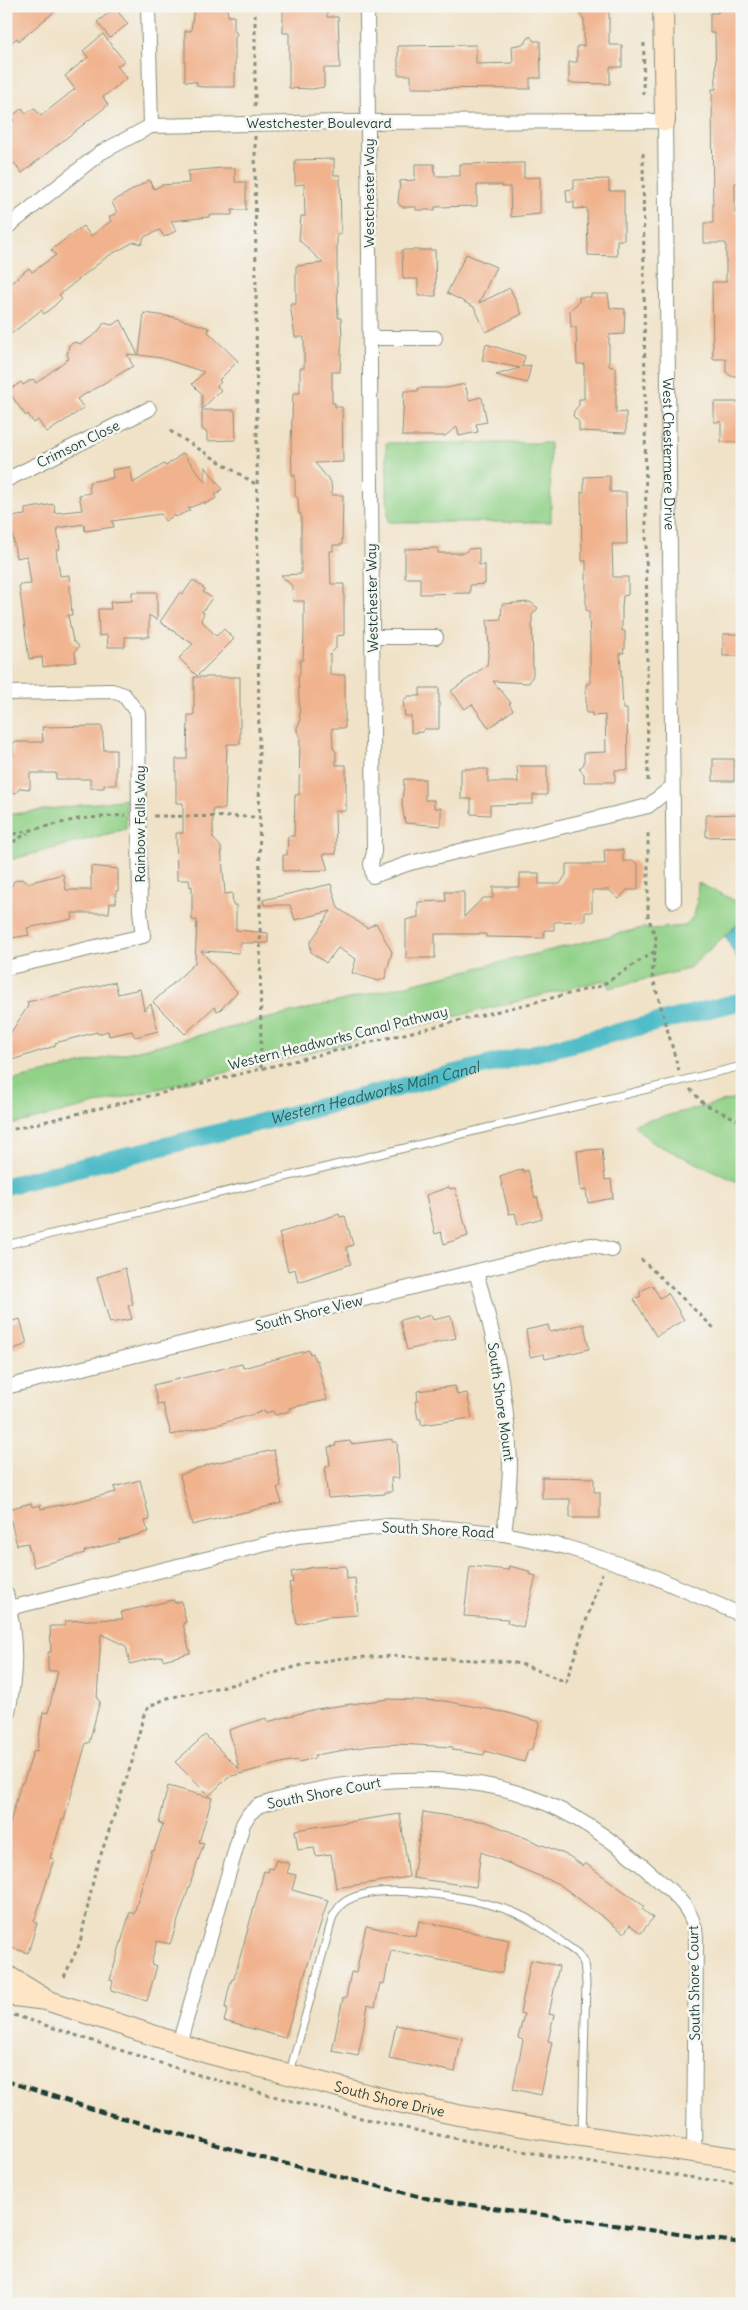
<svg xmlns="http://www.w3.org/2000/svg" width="748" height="2310" viewBox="0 0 748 2310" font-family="Delius,sans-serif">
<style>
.green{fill:#92d288;stroke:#58885e}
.water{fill:#4fbcc7;stroke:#377c7e}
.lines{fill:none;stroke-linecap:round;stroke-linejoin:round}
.canal{stroke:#4fbcc7;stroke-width:18}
.building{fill:#f1b38e}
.lane-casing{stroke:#88907e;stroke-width:9}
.street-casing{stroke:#88907e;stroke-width:16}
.secondary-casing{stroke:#88907e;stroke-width:22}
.path{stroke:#88907e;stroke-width:3;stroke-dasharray:4 4;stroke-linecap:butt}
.lane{stroke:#fff;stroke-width:7}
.street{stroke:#fff;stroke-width:14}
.secondary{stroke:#fde5c5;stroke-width:20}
.rail{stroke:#1f3d34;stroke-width:4;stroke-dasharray:8 4;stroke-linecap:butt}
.labels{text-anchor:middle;stroke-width:5;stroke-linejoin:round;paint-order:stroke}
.street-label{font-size:14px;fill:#1f3d34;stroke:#f6f6f2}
.water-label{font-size:15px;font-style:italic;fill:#2b5d59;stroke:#f6f6f2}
</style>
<rect width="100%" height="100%" fill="#f6f6f2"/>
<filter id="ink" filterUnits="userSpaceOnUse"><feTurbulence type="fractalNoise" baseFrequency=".02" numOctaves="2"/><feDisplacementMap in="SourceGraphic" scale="10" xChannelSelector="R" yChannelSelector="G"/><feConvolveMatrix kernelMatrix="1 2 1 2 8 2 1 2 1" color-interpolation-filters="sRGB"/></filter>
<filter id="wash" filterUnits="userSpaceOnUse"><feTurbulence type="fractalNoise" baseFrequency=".0096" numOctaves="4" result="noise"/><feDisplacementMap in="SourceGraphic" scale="20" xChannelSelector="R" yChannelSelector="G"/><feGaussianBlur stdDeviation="1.12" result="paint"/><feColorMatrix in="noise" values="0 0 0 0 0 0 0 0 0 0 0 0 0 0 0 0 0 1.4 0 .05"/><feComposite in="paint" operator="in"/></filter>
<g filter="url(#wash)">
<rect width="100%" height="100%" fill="#f0e2c7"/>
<g class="green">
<polygon points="386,443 550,443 551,522 388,522"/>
<polygon points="126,799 126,829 6,861 6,815"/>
<polygon points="698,883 742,904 742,920 688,969 609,988 605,980 6,1126 6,1082 642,928 652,929 684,926 693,917 697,904"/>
<polygon points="742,1097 742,1184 651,1142 633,1124"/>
</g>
<polygon class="water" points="742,920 742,967 725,936"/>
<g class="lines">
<path class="canal" id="s1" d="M6,1186L742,1001"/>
</g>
<g id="blocks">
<g class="building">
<polygon points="6,6 61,6 19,41 17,38 6,47"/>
<polygon points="194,6 227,6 228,16 234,16 234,30 237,34 235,37 235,87 202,87 197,86 197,82 185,81 185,31 191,31"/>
<polygon points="283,6 323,6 323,10 327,10 327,17 338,17 340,68 324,68 324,87 312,89 289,88 289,33 283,33"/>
<polygon points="573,6 609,6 609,45 622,45 622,67 610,67 610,84 569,83 569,62 577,62 577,46 584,46 584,19"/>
<polygon points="718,6 742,6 742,95 738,95 739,154 742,154 742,183 735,183 735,213 742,213 742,376 731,376 726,372 726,359 713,359 712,282 726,282 726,243 704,243 704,223 713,223 712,89 716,89 715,33 710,33 710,13 718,13"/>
<polygon points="115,8 128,24 110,38 97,22"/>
<polygon points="103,34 124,61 117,66 127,78 103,97 108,105 22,173 14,163 6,169 6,127 14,120 11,117 22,108 26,114 34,108 41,116 75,89 65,76 88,57 83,51"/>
<polygon points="530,36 534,41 540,41 541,72 541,78 530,78 530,89 411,88 411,75 398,75 398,46 476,45 476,64 513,63 512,46 524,44"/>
<polygon points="334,159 334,175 340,175 341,234 337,234 337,277 338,318 341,318 342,337 340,372 332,372 332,403 335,403 335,407 342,407 343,462 315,463 331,482 332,495 343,495 342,545 333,545 333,551 330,551 331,584 344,584 344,635 336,636 336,648 330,654 330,675 345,675 345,728 332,728 333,748 336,752 336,765 346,765 346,811 335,811 336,854 323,854 328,870 283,871 283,855 287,855 288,836 294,836 295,795 299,795 300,736 297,732 297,727 300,723 298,675 300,675 300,660 303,660 304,634 304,601 293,601 292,586 281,575 301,574 301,514 299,514 298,498 295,496 295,475 292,475 291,443 293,393 300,393 300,368 304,368 304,337 295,337 290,304 296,304 296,266 323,263 299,240 301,216 305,216 304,184 295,185 295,160"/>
<polygon points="524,163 524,178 540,177 540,214 511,217 510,187 502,187 502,185 477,185 477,206 435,207 435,210 416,210 416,207 402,207 398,203 400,181 415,180 415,164 434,164 435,176 460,176 460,164"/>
<polygon points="222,168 235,168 235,182 246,182 246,210 232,210 232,215 209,215 209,217 171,221 176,231 164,237 160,230 144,237 142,244 134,242 108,256 59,295 62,298 54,306 44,314 41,310 6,338 6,287 29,268 32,272 56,255 51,250 83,226 91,236 111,221 109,217 117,213 112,202 149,180 154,189 162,185 189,183 188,171"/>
<polygon points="609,179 609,191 624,191 624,240 617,240 617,256 588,255 587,208 574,209 574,202 567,202 566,190 574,189 574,180"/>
<polygon points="402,250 435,250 436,296 418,296 418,279 403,279"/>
<polygon points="466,254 496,267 479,303 510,288 522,314 486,332 474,307 447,293"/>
<polygon points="591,294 608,294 610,308 625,309 624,334 609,335 609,366 616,368 616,413 626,412 626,433 579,431 579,422 573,416 574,411 579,405 579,399 584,399 584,364 577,364 576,327 571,327 570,310 579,302 579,297 591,297"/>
<polygon points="144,313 173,317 209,328 208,332 238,361 219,380 221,382 217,386 221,390 202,409 202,394 192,384 204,372 161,358 139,355"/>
<polygon points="121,320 138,355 127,354 133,366 77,399 84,408 49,431 46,432 38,420 34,423 28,414 26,416 8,391 21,382 23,385 33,379 36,383 69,358 67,355 69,345 75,342 81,344 97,333 104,323 112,325"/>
<polygon points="486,344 525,356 522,367 531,365 527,383 496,375 520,368 482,360"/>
<polygon points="465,384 469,400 481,397 482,398 487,422 476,424 478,432 459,436 457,427 445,436 402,436 404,391 418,391 418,388 447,388"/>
<polygon points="714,402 739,402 739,419 742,419 740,442 721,442 721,422 714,422"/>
<polygon points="202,410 235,410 236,440 207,441 207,433 202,429"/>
<polygon points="183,453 205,482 205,466 222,489 215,495 216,498 205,504 205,502 188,508 190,510 176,517 175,515 165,521 161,514 112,521 114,527 85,531 84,524 57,528 60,549 56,550 60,576 69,575 72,615 68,615 73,641 79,646 75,652 76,662 43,667 42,657 29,659 19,585 31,584 27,556 16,558 10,517 25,515 25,509 54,504 55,513 82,510 79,495 90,493 89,482 113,478 112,470 130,467 133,483 164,464 166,466"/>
<polygon points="610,476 610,492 626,492 627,544 612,544 613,577 628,577 628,595 623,596 622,608 622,631 625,631 625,649 623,649 624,653 620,653 623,709 627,709 628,770 615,770 615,782 584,782 584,774 579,769 584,764 584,753 606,752 605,715 592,716 592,713 586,713 586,684 590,684 590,645 589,611 586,610 586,561 582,561 581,492 584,492 584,477"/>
<polygon points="438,548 438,553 464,553 469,549 479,548 479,565 485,565 485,584 470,585 470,593 420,594 420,578 405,578 405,549"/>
<polygon points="193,580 205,589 203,592 212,598 202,612 204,613 201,620 216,636 224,629 234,639 197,676 179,658 193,644 160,622 180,592 183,594"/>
<polygon points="132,592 157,592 157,620 149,615 149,637 125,637 125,647 108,647 107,635 99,636 98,609 111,609 110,602 132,601"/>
<polygon points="530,602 538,608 532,615 533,675 529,683 493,681 511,703 509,704 513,710 489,728 472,704 465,709 451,691 487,665 489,648 487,620 501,619 502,604"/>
<rect x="723" y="634" width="19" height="22"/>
<polygon points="194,677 240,677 240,744 227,744 225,809 213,809 213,838 221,847 225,894 232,893 233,905 236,905 236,930 268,933 268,943 240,943 239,953 201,951 237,992 220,1010 217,1011 214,1007 185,1034 153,1002 195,963 197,920 192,920 192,886 190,887 189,880 177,880 176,833 183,833 183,803 176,803 176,759 187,759 188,715 194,715"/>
<polygon points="420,688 439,688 439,729 424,729 422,732 411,733 411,716 405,716 403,701 408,696 420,696"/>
<polygon points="102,726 104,750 116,750 116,785 104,785 104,788 90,788 90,779 56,779 56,773 30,773 30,789 20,788 16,793 6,793 6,757 13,755 13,742 43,742 42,727"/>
<rect x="713" y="759" width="21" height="22"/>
<polygon points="517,766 547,766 547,795 533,795 533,804 490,805 490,815 471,814 471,799 461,799 461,769 488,769 488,782 518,782"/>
<polygon points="404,779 425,779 425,800 434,800 434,808 441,808 441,826 405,823 402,804"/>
<polygon points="742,814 742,836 706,837 706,815"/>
<polygon points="604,850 623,850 623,861 634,861 638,865 638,890 627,890 619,899 609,890 592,890 592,912 585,912 585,921 554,922 554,930 544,930 544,938 486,937 486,934 435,934 435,958 406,958 406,920 418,917 418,902 446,901 445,892 464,892 464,917 483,898 493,898 493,887 520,887 520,873 539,873 539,884 560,884 566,875 566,864 605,864"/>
<polygon points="91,866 118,869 118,891 116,891 116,903 110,903 109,913 72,913 73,919 27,928 29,935 6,939 6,888 11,887 14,881 21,879 28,883 63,874 66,890 91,890"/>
<polygon points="331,884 338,908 367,928 376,923 392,952 385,978 379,981 352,973 356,959 338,948 326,963 311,952 310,943 331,911 295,920 290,905 264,905 263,900"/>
<polygon points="115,982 118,994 140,989 144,1010 151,1004 158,1031 135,1037 132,1031 109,1036 108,1031 98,1034 97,1032 55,1043 55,1046 6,1062 6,1040 28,1006 27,1002"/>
<polygon points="602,1149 605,1180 611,1179 613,1198 588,1203 586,1190 581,1191 577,1151"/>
<polygon points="523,1169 523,1172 528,1170 535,1198 537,1196 542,1218 518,1225 515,1213 509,1214 500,1177"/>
<polygon points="449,1187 450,1189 455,1188 468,1236 444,1244 441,1232 435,1234 426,1195"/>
<polygon points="339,1214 340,1217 345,1216 353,1245 346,1247 351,1264 298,1282 295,1269 288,1271 279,1233"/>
<polygon points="125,1268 133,1305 128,1306 132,1319 110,1323 97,1277"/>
<polygon points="652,1285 660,1298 668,1293 684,1320 656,1336 634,1299 641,1296 639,1292"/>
<polygon points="431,1315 433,1320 451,1316 456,1338 407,1350 400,1320 416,1316 417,1319"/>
<polygon points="20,1319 27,1344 6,1352 6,1323"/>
<polygon points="584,1324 589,1349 545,1359 544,1354 530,1357 526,1330 548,1325 550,1332"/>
<polygon points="309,1350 310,1354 313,1353 315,1361 317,1360 327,1400 289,1408 290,1411 275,1415 273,1411 265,1413 264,1411 220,1424 171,1435 163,1404 158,1405 153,1385 242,1364 243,1368"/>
<polygon points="455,1386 457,1395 467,1393 472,1418 421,1425 421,1419 418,1419 415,1401 418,1401 417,1391"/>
<polygon points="392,1439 392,1442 397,1442 399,1478 391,1478 392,1492 385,1492 385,1494 328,1498 325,1473 326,1467 330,1466 328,1447 336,1446 335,1443 350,1441 351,1444"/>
<polygon points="274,1450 281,1486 277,1488 282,1503 192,1525 180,1475 210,1464"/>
<polygon points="542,1477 594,1478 594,1492 600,1492 600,1518 570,1518 570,1499 542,1499"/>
<polygon points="140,1480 150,1520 145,1521 148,1532 118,1540 119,1542 84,1551 85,1553 34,1567 28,1544 27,1543 17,1545 8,1509 31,1503 32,1507 40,1505 41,1509 66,1504 116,1492 114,1487"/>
<polygon points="346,1566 347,1579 355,1578 358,1615 327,1617 297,1624 289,1583 293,1582 291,1572 314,1567"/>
<polygon points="470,1566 508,1570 509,1566 529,1571 529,1574 536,1576 523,1627 507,1623 508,1619 464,1616"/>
<polygon points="174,1600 174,1603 181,1601 186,1622 183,1623 190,1653 163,1660 162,1656 130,1664 126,1646 101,1634 97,1699 100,1701 89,1743 86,1743 64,1820 62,1820 50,1858 54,1859 34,1922 37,1923 28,1953 6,1946 6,1838 21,1783 23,1783 34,1750 37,1751 43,1712 48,1713 58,1671 48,1671 48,1652 51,1652 50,1626 65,1626 65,1621 123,1619 121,1612"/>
<polygon points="388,1699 445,1701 508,1713 540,1722 531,1751 528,1750 524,1762 485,1751 484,1755 453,1750 453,1747 398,1744 369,1746 315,1755 315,1758 299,1762 298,1760 285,1762 228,1777 209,1796 175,1762 205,1735 239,1769 229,1730 266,1718 267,1722 316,1709"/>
<polygon points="168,1786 212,1798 199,1842 204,1843 170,1944 157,1941 151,1964 157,1966 147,2001 111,1990 113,1981 110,1980 130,1912 134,1914 152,1851 154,1851 163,1824 159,1823"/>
<polygon points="423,1812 487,1822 569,1856 583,1866 585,1863 644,1906 642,1909 653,1918 641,1933 630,1925 624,1933 559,1884 481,1852 476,1887 413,1878"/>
<polygon points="400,1814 409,1877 336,1888 331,1854 316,1856 314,1848 298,1850 295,1830"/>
<polygon points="276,1860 290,1864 287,1873 296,1875 292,1890 328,1900 285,2038 224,2021 228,2008 225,2008 228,1992 232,1979 234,1979 264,1871 268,1872 269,1868 273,1869"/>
<polygon points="419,1921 509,1940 502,1973 391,1950 384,1984 380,1983 375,2007 368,2005 358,2056 332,2051 343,1998 346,1998 351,1972 356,1973 366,1926 416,1936"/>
<polygon points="531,1960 559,1966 549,2014 554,2015 548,2041 552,2042 541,2095 513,2089 523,2040 518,2038 524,2014 520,2013"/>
<polygon points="396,2025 462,2038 455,2072 389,2059"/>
</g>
</g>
</g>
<g filter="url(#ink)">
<use href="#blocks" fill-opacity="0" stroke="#88907e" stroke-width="1"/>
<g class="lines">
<defs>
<g id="lane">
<polyline points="6,1245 742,1066"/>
<path d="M290,2072L333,1916C336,1913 338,1907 342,1904C373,1878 477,1898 513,1912C536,1921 557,1939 577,1953L584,1963L586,1982L582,2134"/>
</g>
<g id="street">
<polyline points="148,6 151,126"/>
<polyline points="367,6 374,852 371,864 373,876 410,863 648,806 672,787"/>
<path id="s2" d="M6,228L100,153L151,126L342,122L665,121L674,901"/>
<polyline points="370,338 435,338"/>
<polyline points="6,480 149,409"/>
<polyline points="372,637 436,637"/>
<polyline points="6,693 112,691 124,695 138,714 140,911 143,936 6,968"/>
<path d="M476,1272C494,1333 507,1398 510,1461C510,1486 507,1510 504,1534"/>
<polyline points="6,1387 575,1247 592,1245 612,1250"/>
<path d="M6,1593C17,1639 17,1675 6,1721"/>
<polyline points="10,1608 298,1536 389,1526 448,1528 504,1534 566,1547 638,1570 742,1615"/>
<path d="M179,2044L243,1824L249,1814L258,1806C338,1778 453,1768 533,1798C576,1814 613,1840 647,1870C669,1890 695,1907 696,1938L694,2153"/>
</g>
<g id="secondary">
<polyline points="663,6 665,121"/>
<polyline points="6,1975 42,1997"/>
<path id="s3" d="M6,1995L46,2000L207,2053L389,2100L458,2115L575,2135L742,2159"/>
</g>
</defs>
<use href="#lane" class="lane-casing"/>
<use href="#street" class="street-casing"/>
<use href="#secondary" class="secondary-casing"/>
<g class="path">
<polyline points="255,6 255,110"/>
<polyline points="643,95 644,41"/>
<polyline points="255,136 261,1068"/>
<polyline points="643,153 648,784"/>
<polyline points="170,431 257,485"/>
<polyline points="154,816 260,817"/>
<polyline points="6,836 78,819 126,815"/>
<polyline points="6,846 28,833"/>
<polyline points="655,951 652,975 679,1071"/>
<polyline points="690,1089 704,1104 742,1122"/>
<polyline points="6,1131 601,986 655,951 656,938 648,917 648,833"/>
<polyline points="641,1259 716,1330"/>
<polyline points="64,1977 80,1943 95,1872 132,1762 143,1717 149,1706 168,1698 235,1684 306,1664 343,1658 398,1656 510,1662 524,1665 566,1682 602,1573"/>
<path d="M14,2015C88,2039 162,2065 237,2086C403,2133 572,2163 742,2184"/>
</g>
<use href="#lane" class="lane"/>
<use href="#street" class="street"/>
<use href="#secondary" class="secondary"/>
<polyline class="rail" points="6,2081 102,2112 263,2158 430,2199 742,2243"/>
</g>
</g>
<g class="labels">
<g class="street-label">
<text x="319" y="128">Westchester Boulevard</text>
<text transform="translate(369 193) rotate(-90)" y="5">Westchester Way</text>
<text transform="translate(78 444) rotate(-26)" y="5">Crimson Close</text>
<text dy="5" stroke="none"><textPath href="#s2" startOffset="1025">West Chestermere Drive</textPath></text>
<text transform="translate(372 598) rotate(-91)" y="5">Westchester Way</text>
<text transform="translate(140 824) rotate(-90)" y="5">Rainbow Falls Way</text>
<text transform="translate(338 1038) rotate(-14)" y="5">Western Headworks Canal Pathway</text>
<text transform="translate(309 1313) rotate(-14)" y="5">South Shore View</text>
<text transform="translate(501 1402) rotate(82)" y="5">South Shore Mount</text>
<text transform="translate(438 1530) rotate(3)" y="5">South Shore Road</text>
<text transform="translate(324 1793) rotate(-11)" y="5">South Shore Court</text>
<text transform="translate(694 1983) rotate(-91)" y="5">South Shore Court</text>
<text dy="5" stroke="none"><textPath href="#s3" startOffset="398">South Shore Drive</textPath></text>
</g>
<g class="water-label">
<text dy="5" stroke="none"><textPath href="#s1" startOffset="380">Western Headworks Main Canal</textPath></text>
</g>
</g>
<rect width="748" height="2310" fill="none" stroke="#f6f6f2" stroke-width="25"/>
</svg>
